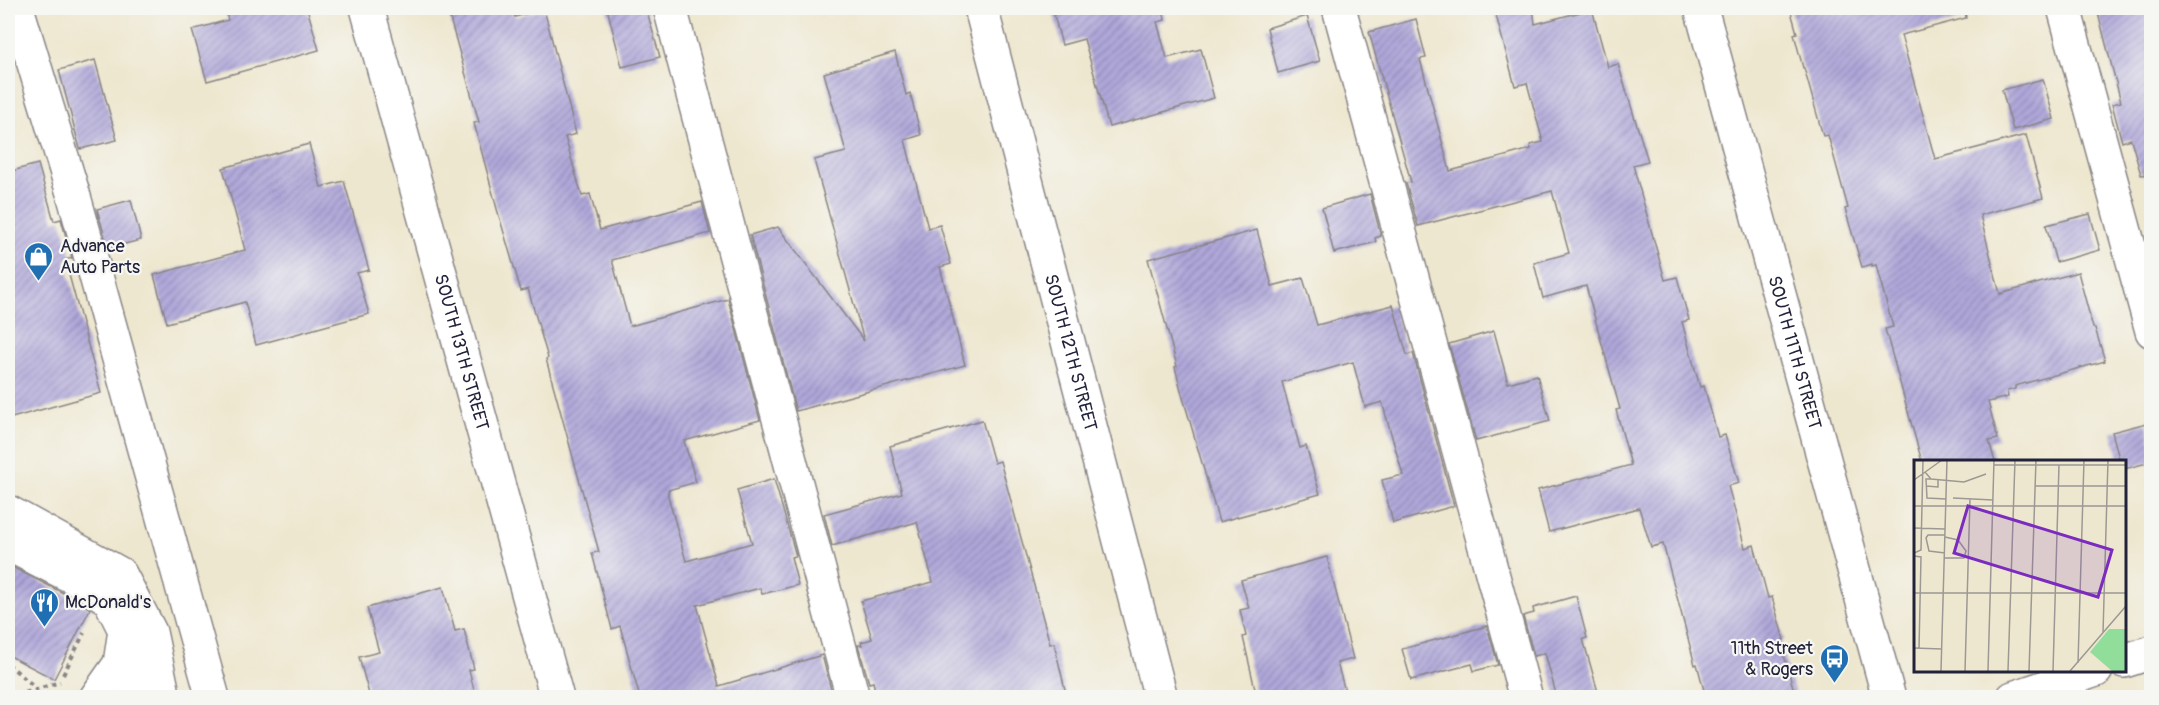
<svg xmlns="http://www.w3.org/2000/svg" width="2159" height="705" viewBox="0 0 2159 705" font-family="Pangolin,sans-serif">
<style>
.building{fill:url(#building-hatch)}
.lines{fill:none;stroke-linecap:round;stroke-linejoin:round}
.minor-casing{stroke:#888485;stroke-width:36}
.path{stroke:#888485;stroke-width:4;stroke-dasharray:4.5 4.5;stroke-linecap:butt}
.minor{stroke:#fff;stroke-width:33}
.labels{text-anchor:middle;stroke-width:4.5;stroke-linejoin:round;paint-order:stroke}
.poi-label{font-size:18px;fill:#22223b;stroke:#f6f6f2;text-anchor:start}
.street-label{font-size:18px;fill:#22223b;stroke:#f6f6f2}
.inset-road{fill:none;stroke:#9c9894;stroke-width:1.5}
.view{fill:#7b2cbf;fill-opacity:0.15;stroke:#7b2cbf;stroke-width:3}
.inset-edge{fill:none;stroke:#22223b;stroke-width:3}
</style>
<defs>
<pattern id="building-hatch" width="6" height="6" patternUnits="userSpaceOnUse" patternTransform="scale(1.5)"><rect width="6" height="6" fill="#b0a8da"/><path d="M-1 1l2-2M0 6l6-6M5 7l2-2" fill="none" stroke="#8f88b2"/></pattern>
</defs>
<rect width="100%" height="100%" fill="#f6f6f2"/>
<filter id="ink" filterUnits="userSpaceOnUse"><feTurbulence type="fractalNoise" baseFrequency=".0167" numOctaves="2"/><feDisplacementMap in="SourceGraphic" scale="12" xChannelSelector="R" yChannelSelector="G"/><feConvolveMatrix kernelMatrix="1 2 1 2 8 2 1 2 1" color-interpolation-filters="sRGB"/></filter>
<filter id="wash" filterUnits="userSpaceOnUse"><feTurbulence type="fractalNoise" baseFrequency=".008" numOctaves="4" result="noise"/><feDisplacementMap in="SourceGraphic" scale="24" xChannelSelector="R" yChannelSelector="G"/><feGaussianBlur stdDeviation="1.35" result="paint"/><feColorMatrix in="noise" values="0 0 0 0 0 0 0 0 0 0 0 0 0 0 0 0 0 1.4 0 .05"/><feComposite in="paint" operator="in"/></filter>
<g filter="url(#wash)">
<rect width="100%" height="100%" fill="#eee7cf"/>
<g id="blocks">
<g class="building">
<polygon points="246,8 307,8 319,50 207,81 192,30 228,20 226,13"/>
<polygon points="447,8 512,8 515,17 544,9 576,134 565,137 582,196 590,194 600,230 702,202 710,233 612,260 630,326 728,299 760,420 684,441 696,482 668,490 668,496 686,561 752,543 737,490 774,479 796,556 791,557 798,585 762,594 760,588 697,605 719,686 822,655 832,693 817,698 640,698 620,626 612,629 592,553 599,552 546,359 548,358 528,289 521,291 497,209 474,123 479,122"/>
<polygon points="607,8 646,8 660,57 622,67"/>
<polygon points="1052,8 1163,8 1165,20 1157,22 1167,58 1201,49 1214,98 1109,127 1084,39 1062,45"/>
<polygon points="1494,8 1533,8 1535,24 1592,9 1608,67 1618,64 1648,161 1633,165 1665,280 1677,277 1689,320 1682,322 1700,387 1704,386 1718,437 1725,435 1739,483 1728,486 1745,548 1754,545 1768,598 1772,597 1784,640 1780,641 1796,698 1706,698 1697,664 1695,665 1663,544 1651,547 1639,508 1549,532 1538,490 1631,465 1616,410 1620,409 1586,286 1543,298 1534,263 1569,253 1552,191 1418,226 1406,183 1411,182 1369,32 1416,19 1426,58 1420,59 1450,171 1531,149 1530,145 1543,142 1527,83 1515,86"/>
<polygon points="1790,8 1965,8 1966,18 1901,35 1935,159 2026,135 2043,198 1980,215 2000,294 2078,272 2093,328 2095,328 2105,361 2015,386 2015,389 2007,391 2008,397 1988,402 1998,439 1989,441 1995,462 1922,462 1885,329 1893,327 1876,265 1872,266 1872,264 1862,267 1845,209 1848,208 1828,135 1823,136 1804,68 1803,68 1794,34 1797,33"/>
<polygon points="2117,8 2146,8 2151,28 2151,174 2141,175 2131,139 2122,142 2112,104 2121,102 2098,13"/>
<polygon points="1307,16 1320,61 1278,73 1267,28"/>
<polygon points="895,52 906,95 910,93 921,135 905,140 928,228 940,225 951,264 940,267 965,365 796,411 750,235 778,227 864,341 814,160 846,152 824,73"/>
<polygon points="95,60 117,140 80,149 59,70"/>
<polygon points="2043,79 2054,119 2013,130 2002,90"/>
<polygon points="309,144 321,187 344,181 369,270 357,273 369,314 256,345 245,302 167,323 154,275 245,250 223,168"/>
<polygon points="38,164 54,221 61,219 72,258 65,260 101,393 8,419 8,172"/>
<polygon points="1370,194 1381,236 1375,238 1376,242 1334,253 1322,208"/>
<polygon points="131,200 141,240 108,248 97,209"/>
<polygon points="2090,214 2100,250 2056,262 2046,225"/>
<polygon points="1257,230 1272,286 1303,278 1317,325 1393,305 1407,355 1413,353 1454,506 1393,523 1382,480 1403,475 1382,402 1365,407 1353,362 1282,382 1300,448 1306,446 1320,494 1219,522 1182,394 1175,367 1177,366 1148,259"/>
<polygon points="1494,331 1508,383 1537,375 1550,421 1476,441 1449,344"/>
<polygon points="982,420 994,463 1000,461 1050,644 1054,643 1067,698 877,698 873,682 869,683 858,645 862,645 861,642 872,639 861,601 933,582 917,522 832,546 824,514 902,493 890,446"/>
<polygon points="2147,423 2151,442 2151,462 2124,469 2124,462 2120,462 2112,432"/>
<polygon points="1327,557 1353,659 1337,663 1347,698 1257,698 1243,637 1246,636 1240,610 1249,608 1241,580"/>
<polygon points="8,565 77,600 90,609 54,679 8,655"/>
<polygon points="443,587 455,631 464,629 474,669 469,670 476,698 370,698 359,657 379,652 367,608"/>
<polygon points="1576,596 1587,638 1583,639 1598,692 1576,698 1557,698 1545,653 1534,656 1523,616 1534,613 1533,608"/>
<polygon points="1487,626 1498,665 1474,671 1472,664 1411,680 1402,649"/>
</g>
</g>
</g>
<g filter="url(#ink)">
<use href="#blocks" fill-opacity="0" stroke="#888485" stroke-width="1.5"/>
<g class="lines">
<defs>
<g id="minor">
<polyline points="17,8 73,193 213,698"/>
<path id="s1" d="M367,8L557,698"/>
<polyline points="670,8 853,698"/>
<path id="s2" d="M981,8L1161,698"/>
<polyline points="1339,8 1526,698"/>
<path id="s3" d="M1701,8L1889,698"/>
<polyline points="2064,8 2152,331"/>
<polyline points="8,512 120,574 150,632 162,689 160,698"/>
<polyline points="8,544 87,584 110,600 135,650 138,678 137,698"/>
<polyline points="2124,661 2152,652"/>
<polyline points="96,698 120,664 125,630"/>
<polyline points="2013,698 2096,670"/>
</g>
</defs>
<use href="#minor" class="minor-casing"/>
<g class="path">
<polyline points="8,664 37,689"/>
<polyline points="63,675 84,633"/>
<polyline points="8,698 60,682"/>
</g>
<use href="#minor" class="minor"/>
</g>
</g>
<defs>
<symbol id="shop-pin" viewBox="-11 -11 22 30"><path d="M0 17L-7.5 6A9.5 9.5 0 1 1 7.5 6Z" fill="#1f6fb2" stroke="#f6f6f2"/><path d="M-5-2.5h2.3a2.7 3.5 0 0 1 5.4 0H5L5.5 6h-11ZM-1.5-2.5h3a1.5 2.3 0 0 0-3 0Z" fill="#fff"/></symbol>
<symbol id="restaurant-pin" viewBox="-11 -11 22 30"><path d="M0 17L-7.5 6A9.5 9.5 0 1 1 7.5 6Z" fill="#1f6fb2" stroke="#f6f6f2"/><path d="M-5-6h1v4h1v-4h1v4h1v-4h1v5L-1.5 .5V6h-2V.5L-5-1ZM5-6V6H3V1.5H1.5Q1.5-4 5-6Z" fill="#fff"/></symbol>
<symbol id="bus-pin" viewBox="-11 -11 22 30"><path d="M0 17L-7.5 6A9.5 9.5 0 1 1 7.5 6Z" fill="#1f6fb2" stroke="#f6f6f2"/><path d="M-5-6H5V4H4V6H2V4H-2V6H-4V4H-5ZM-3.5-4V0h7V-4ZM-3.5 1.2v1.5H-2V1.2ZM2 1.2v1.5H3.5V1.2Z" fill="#fff"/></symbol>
</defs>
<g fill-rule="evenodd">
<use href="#shop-pin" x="22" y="240" width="33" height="45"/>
<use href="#restaurant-pin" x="28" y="586" width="33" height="45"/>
<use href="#bus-pin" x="1818" y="642" width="33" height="45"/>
</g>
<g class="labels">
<g class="poi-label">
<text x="60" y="252">Advance<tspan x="60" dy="21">Auto Parts</tspan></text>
<text x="65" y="608">McDonald's</text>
<text x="1813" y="654" text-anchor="end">11th Street<tspan x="1813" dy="21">&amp; Rogers</tspan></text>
</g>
<g class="street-label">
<text dy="6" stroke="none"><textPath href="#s1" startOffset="357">SOUTH 13TH STREET</textPath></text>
<text dy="6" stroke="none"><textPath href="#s2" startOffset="356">SOUTH 12TH STREET</textPath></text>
<text dy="6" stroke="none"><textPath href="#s3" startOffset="357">SOUTH 11TH STREET</textPath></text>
</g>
</g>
<g transform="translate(1914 460)">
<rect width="212" height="212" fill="#eee7cf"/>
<path d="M195,169H211V211H198L176,192Z" fill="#91dd9a"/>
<path class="inset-road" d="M80,5H212M11,12L17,19L50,22L72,14M17,19H12L13,38L32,39M0,20L28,0M12,26L24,27V19M121,26H212M39,38L79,40M0,46H212M0,68L31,69M0,93L7,90L9,0M31,93L15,91L12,78L14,75H31M0,96L7,97L5,189M30,98H50L52,91L44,80L31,77M0,133H212M189,173L194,0M0,188L28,189M164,203L170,0M27,211L33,0M51,211L56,39M74,211L80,0M94,211L101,0M115,211L122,0M139,211L145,5M156,211L212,146"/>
<path class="view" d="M54,46L198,90L184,137L40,93Z"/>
<rect width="212" height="212" class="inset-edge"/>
</g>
<rect width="2159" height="705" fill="none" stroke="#f6f6f2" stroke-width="30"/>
</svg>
